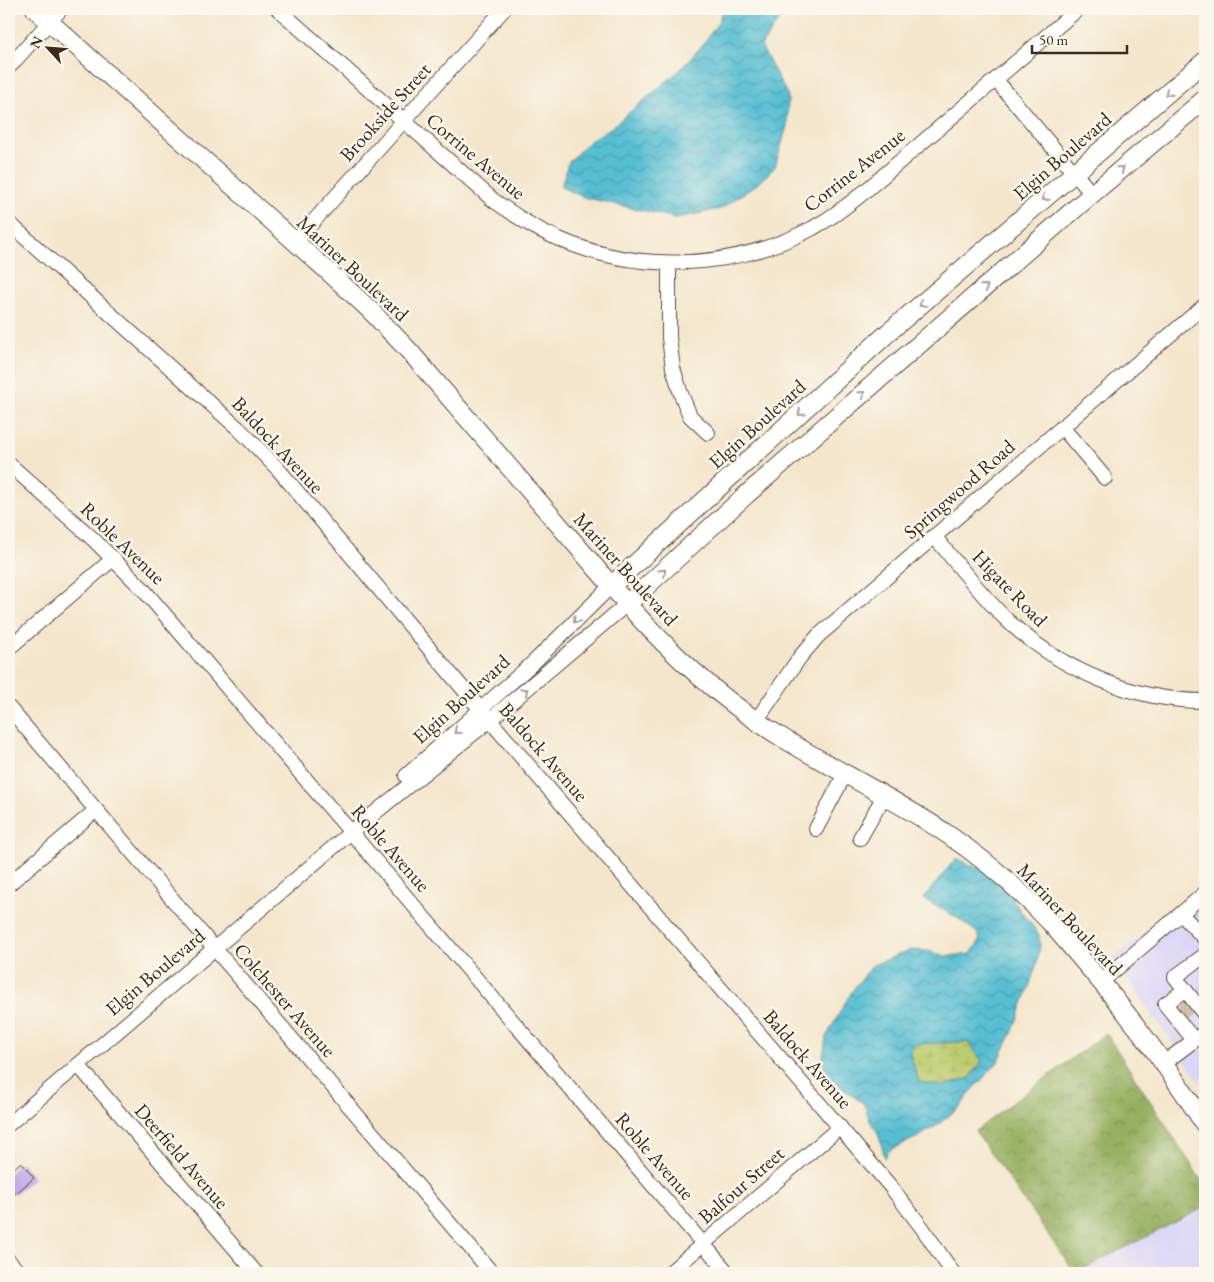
<svg xmlns="http://www.w3.org/2000/svg" width="1214" height="1282" viewBox="0 0 1214 1282" font-family="'EB Garamond',serif">
<style>
.built{fill:#dbd6f7}
.forest{fill:url(#forest-crowns);stroke:#686d40}
.wetland{fill:url(#wetland-marsh);stroke:#7c7b46}
.water{fill:url(#water-waves);stroke:#487478;fill-rule:evenodd}
.building{fill:#bca4e5}
.lines{fill:none;stroke-linecap:round;stroke-linejoin:round}
.minor-tunnel{stroke:#cfc0a9;stroke-width:14;stroke-dasharray:14 7;stroke-linecap:butt}
.minor-casing{stroke:#574638;stroke-width:16}
.major-casing{stroke:#574638;stroke-width:20}
.minor{stroke:#fff;stroke-width:14}
.major{stroke:#fff;stroke-width:18}
.oneway{stroke:#a79f9a}
.labels{text-anchor:middle;stroke-width:5;stroke-linejoin:round;paint-order:stroke}
.street-label{font-size:20px;fill:#3b2a1e;stroke:#fbf7ec}
</style>
<defs>
<pattern id="forest-crowns" width="20" height="18" patternUnits="userSpaceOnUse" patternTransform="scale(1.25)"><rect width="20" height="18" fill="#96b062"/><path d="M2 6a3 3 0 1 1 6 0M12 15a3 3 0 1 1 6 0" fill="none" stroke="#7c8f50"/></pattern>
<pattern id="wetland-marsh" width="20" height="14" patternUnits="userSpaceOnUse" patternTransform="scale(1.25)"><rect width="20" height="14" fill="#bdcc6f"/><path d="M1 5h8M5 5V1M11 12h8M15 12V8" fill="none" stroke="#a3af60"/></pattern>
<pattern id="water-waves" width="16" height="10" patternUnits="userSpaceOnUse" patternTransform="scale(1.25)"><rect width="16" height="10" fill="#56bed3"/><path d="M0 5q4-4 8 0t8 0" fill="none" stroke="#489bab"/></pattern>
</defs>
<rect width="100%" height="100%" fill="#fbf7ec"/>
<filter id="ink" filterUnits="userSpaceOnUse"><feTurbulence type="fractalNoise" baseFrequency=".02" numOctaves="2"/><feDisplacementMap in="SourceGraphic" scale="10" xChannelSelector="R" yChannelSelector="G"/><feConvolveMatrix kernelMatrix="1 2 1 2 8 2 1 2 1" color-interpolation-filters="sRGB"/></filter>
<filter id="wash" filterUnits="userSpaceOnUse"><feTurbulence type="fractalNoise" baseFrequency=".0096" numOctaves="4" result="noise"/><feDisplacementMap in="SourceGraphic" scale="20" xChannelSelector="R" yChannelSelector="G"/><feGaussianBlur stdDeviation="1.12" result="paint"/><feColorMatrix in="noise" values="0 0 0 0 0 0 0 0 0 0 0 0 0 0 0 0 0 1.4 0 .05"/><feComposite in="paint" operator="in"/></filter>
<g filter="url(#wash)">
<rect width="100%" height="100%" fill="#f4e6cc"/>
<g class="built">
<polygon points="1205,884 1205,1089 1112,958 1175,913"/>
<polygon points="1205,1207 1205,1273 1076,1273"/>
</g>
<polygon class="forest" points="1106,1033 1205,1186 1205,1207 1075,1273 975,1131"/>
<polygon class="wetland" points="968,1042 982,1061 970,1078 944,1086 919,1082 910,1054 914,1044"/>
<g class="water">
<polygon points="723,9 789,9 782,16 761,46 788,96 787,126 775,167 756,185 721,209 676,218 583,197 561,187 568,163 588,142 612,127 679,71 700,48 718,23"/>
<path d="M956,858L987,872L1004,887L1022,913L1031,923L1039,935L1040,946L1037,963L1026,996L1013,1031L998,1062L969,1094L961,1106L935,1127L920,1136L888,1151L885,1158L878,1133L870,1121L864,1104L842,1088L829,1077L822,1062L826,1037L845,1003L854,988L873,965L910,950L929,951L945,956L971,954L980,940L978,933L956,917L923,899ZM968,1042L982,1061L970,1078L944,1086L919,1082L910,1054L914,1044Z"/>
</g>
<g id="blocks">
<polygon class="building" points="21,1162 34,1178 15,1194 14,1193 9,1197 9,1173"/>
</g>
</g>
<g filter="url(#ink)">
<use href="#blocks" fill-opacity="0" stroke="#574638" stroke-width="1"/>
<g class="lines">
<polyline class="minor-tunnel" points="1179,1014 1189,1007"/>
<defs>
<g id="minor">
<path d="M278,9L493,200C509,211 524,222 542,231C627,275 729,272 813,228C831,218 847,206 863,193L1078,9"/>
<polyline points="9,67 61,9"/>
<polyline points="996,80 1092,194"/>
<polyline points="9,223 213,406 239,429 278,469 481,710 891,1187 923,1229 953,1273"/>
<polyline points="295,242 504,9"/>
<polyline points="669,263 669,338 673,368 681,394 690,416 708,433"/>
<polyline points="1062,427 1105,478"/>
<polyline points="9,464 93,539 142,588 728,1273"/>
<path d="M934,536C958,565 982,596 1009,622C1062,670 1133,701 1205,701"/>
<polyline points="9,648 114,558"/>
<polyline points="9,708 492,1273"/>
<polyline points="756,721 800,657 818,636 1205,305"/>
<polyline points="406,776 535,661 611,586"/>
<polyline points="816,829 845,774"/>
<polyline points="860,838 884,796"/>
<polyline points="9,884 96,810"/>
<polyline points="1181,914 1205,939"/>
<polyline points="1205,955 1175,977 1205,1015"/>
<polyline points="1101,982 1205,893"/>
<polyline points="1185,990 1165,1004 1194,1040"/>
<polyline points="1164,1063 1205,1032"/>
<polyline points="78,1065 256,1273"/>
<polyline points="9,1124 351,832 490,720 627,604"/>
<polyline points="9,1261 19,1273"/>
<polyline points="669,1273 840,1127"/>
</g>
<g id="major">
<path d="M35,9L330,273L371,311L411,353L627,604C673,656 726,704 786,740C839,772 895,799 947,834C984,859 1018,888 1049,921C1061,935 1073,949 1085,963C1129,1014 1169,1068 1205,1125"/>
<polyline points="611,586 890,331 1205,61"/>
<polyline points="627,604 746,495 1092,194 1205,99"/>
</g>
</defs>
<use href="#minor" class="minor-casing"/>
<use href="#major" class="major-casing"/>
<use href="#minor" class="minor"/>
<use href="#major" class="major"/>
</g>
<defs><path id="oneway-chevron" d="M-2-3.5L2.5 0L-2 3.5" fill="none" stroke-width="1.6" stroke-linecap="round" stroke-linejoin="round" transform="scale(1.25)"/></defs>
<g class="oneway">
<use href="#oneway-chevron" transform="translate(1168 93) rotate(139)"/>
<use href="#oneway-chevron" transform="translate(1121 169) rotate(-40)"/>
<use href="#oneway-chevron" transform="translate(1045 198) rotate(139)"/>
<use href="#oneway-chevron" transform="translate(985 287) rotate(-41)"/>
<use href="#oneway-chevron" transform="translate(922 304) rotate(139)"/>
<use href="#oneway-chevron" transform="translate(862 394) rotate(-41)"/>
<use href="#oneway-chevron" transform="translate(801 413) rotate(138)"/>
<use href="#oneway-chevron" transform="translate(663 572) rotate(-43)"/>
<use href="#oneway-chevron" transform="translate(576 620) rotate(135)"/>
<use href="#oneway-chevron" transform="translate(525 691) rotate(-40)"/>
<use href="#oneway-chevron" transform="translate(457 731) rotate(139)"/>
</g>
</g>
<g class="labels">
<g class="street-label">
<text transform="translate(385 112) rotate(-48)" y="7">Brookside Street</text>
<text transform="translate(476 156) rotate(40)" y="7">Corrine Avenue</text>
<text transform="translate(1062 156) rotate(-41)" y="7">Elgin Boulevard</text>
<text transform="translate(854 170) rotate(-38)" y="7">Corrine Avenue</text>
<text transform="translate(353 268) rotate(43)" y="7">Mariner Boulevard</text>
<text transform="translate(757 424) rotate(-42)" y="7">Elgin Boulevard</text>
<text transform="translate(278 445) rotate(47)" y="7">Baldock Avenue</text>
<text transform="translate(959 489) rotate(-41)" y="7">Springwood Road</text>
<text transform="translate(123 543) rotate(44)" y="7">Roble Avenue</text>
<text transform="translate(626 569) rotate(48)" y="7">Mariner Boulevard</text>
<text transform="translate(1010 588) rotate(46)" y="7">Higate Road</text>
<text transform="translate(461 699) rotate(-42)" y="7">Elgin Boulevard</text>
<text transform="translate(544 752) rotate(49)" y="7">Baldock Avenue</text>
<text transform="translate(391 848) rotate(49)" y="7">Roble Avenue</text>
<text transform="translate(1070 919) rotate(47)" y="7">Mariner Boulevard</text>
<text transform="translate(155 972) rotate(-40)" y="7">Elgin Boulevard</text>
<text transform="translate(285 1000) rotate(49)" y="7">Colchester Avenue</text>
<text transform="translate(808 1059) rotate(49)" y="7">Baldock Avenue</text>
<text transform="translate(182 1156) rotate(49)" y="7">Deerfield Avenue</text>
<text transform="translate(655 1156) rotate(49)" y="7">Roble Avenue</text>
<text transform="translate(741 1185) rotate(-41)" y="7">Balfour Street</text>
</g>
</g>
<rect width="1214" height="1282" fill="none" stroke="#fbf7ec" stroke-width="30"/>
<g transform="translate(48 48) rotate(296)" stroke="#fbf7ec" stroke-width="4" paint-order="stroke">
<path d="M0-4L9 19L0 12L-9 19Z" fill="#3b2a1e"/>
<text y="-8" font-size="14" font-weight="bold" text-anchor="middle" fill="#3b2a1e">N</text>
</g>
<path d="M1032 45v8h95v-8" fill="none" stroke="#3b2a1e" stroke-width="2.5"/>
<text x="1039" y="45" font-size="15" fill="#3b2a1e" stroke="#fbf7ec" stroke-width="4" paint-order="stroke">50 m</text>
</svg>
